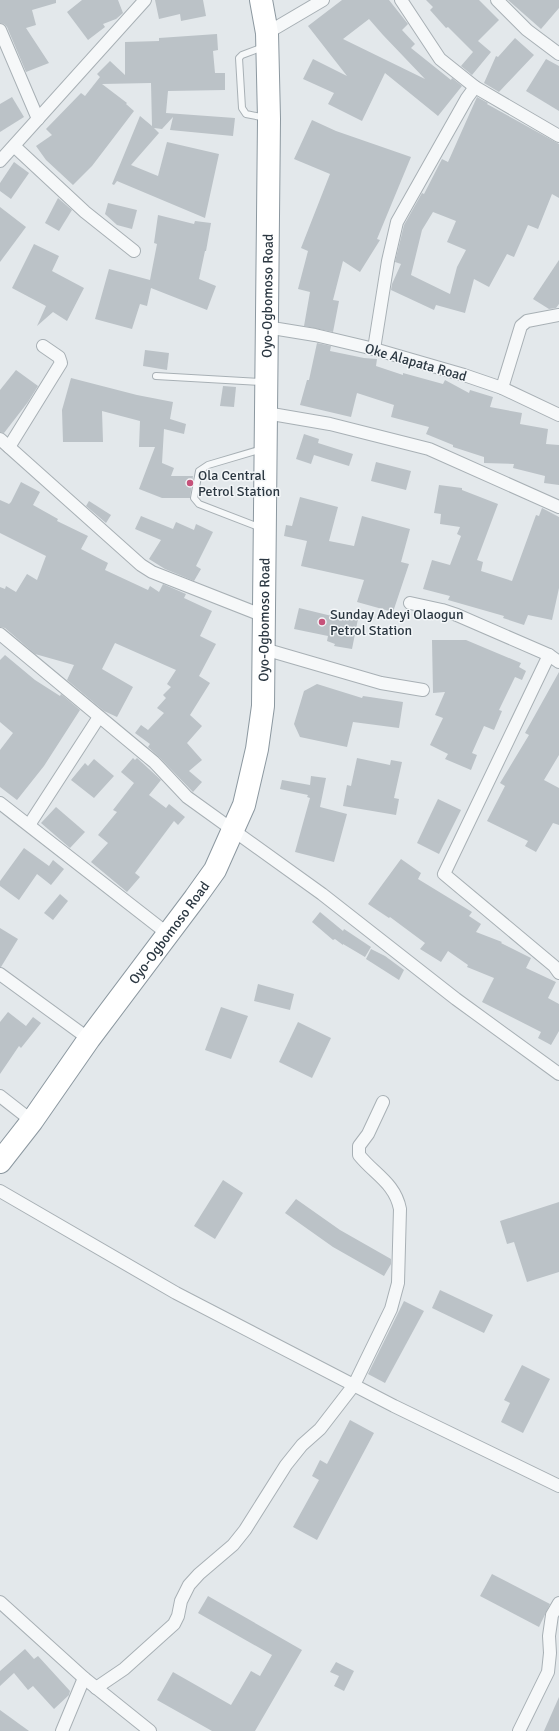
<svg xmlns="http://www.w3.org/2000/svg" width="559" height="1731" viewBox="0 0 559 1731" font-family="Signika,sans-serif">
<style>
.building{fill:#bbc2c7;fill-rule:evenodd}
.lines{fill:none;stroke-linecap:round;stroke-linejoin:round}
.lane-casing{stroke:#a8b0b5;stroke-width:8}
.street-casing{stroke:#a8b0b5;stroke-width:14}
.highway-casing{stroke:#8c98a0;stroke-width:24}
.lane{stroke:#f6f8f9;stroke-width:6}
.street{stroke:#f6f8f9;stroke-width:12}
.highway{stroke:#fff;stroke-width:22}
.poi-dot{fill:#c6527a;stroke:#f3f6f8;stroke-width:1.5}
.labels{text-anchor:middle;stroke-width:3;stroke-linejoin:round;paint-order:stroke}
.street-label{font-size:14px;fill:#2c3842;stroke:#f3f6f8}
.poi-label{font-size:14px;fill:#2c3842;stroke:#f3f6f8;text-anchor:start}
</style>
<rect width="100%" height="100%" fill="#e3e8eb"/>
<g class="building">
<polygon points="0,0 56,0 56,3 32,10 36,25 26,28 49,63 26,72 7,27 4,24 0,23"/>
<polygon points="82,0 118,0 123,13 116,19 103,24 105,27 88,40 67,12"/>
<polygon points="155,0 203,0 206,16 181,21 180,14 159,19"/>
<path d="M342,0H389L408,24L402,30L415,44L411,48L451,80L452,78L462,86L438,116L385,73L362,121L328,104L334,93L303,79L313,59L347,76L308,26ZM369,19L383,35L425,79L343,39Z"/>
<polygon points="426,0 479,0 499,20 478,41 491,52 472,75 461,66 473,52 448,27 446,28 430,10 433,7"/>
<polygon points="508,0 559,0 559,8 541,29"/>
<polygon points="217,34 218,50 213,51 215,73 225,73 225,90 168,91 166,113 235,118 233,136 170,130 173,117 162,129 154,128 159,133 131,165 158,176 167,142 219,154 205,218 117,181 114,185 112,184 140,116 152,126 151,83 102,84 127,103 126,104 134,111 92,166 73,185 46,160 36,146 52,135 46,129 81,93 85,96 100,77 97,74 110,61 125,75 125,42 159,41 159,38"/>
<polygon points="515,38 534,55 499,92 484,83 496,56 498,57"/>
<polygon points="546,59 559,66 559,111 526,91"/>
<polygon points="12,97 24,117 0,132 0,104"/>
<path d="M477,97L488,103L487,104L559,144V198L552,194L538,229L528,225L514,257L507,254L489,287L474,279L465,313L436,305L434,310L391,290L392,284L401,264L395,262L404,225L422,193L424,194L442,159L448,162ZM433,212L456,221L447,242L466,250L457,267L450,294L411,275L422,230Z"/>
<polygon points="312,120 336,131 411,157 377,239 380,240 360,272 343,261 333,300 339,301 333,332 304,326 310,292 298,289 308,251 301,248 330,174 294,159"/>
<polygon points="14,162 29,173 11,199 0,191 0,183"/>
<polygon points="58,198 72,210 59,231 45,223"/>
<polygon points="108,203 137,210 132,229 117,225 105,214"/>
<polygon points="0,207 26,227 0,262"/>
<polygon points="158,215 194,224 195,221 211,223 206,251 205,251 199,279 216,286 207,310 151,288 147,306 140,304 132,329 95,319 109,269 150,280 157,244 154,243"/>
<polygon points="34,244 59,256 52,271 84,288 67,321 53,312 37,326 46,306 12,288"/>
<polygon points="559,260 559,304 556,308 549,309 533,299"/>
<polygon points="317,343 331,346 330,351 364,358 377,359 376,366 403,375 403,373 443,384 445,380 469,393 470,390 493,397 490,407 522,413 520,424 548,429 546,444 559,445 559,485 544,483 545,476 513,468 514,464 484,463 484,457 453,447 453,445 426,434 429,427 391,417 394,405 357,393 351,417 300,405 307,380 309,380"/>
<polygon points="145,350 169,353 167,370 143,366"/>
<polygon points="16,370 38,386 28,402 4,433 0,432 0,390"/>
<polygon points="71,378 137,395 173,402 170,419 186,424 184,434 164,429 162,463 174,468 171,476 193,476 190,498 162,498 139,489 155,447 139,447 140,421 102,411 103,442 63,442 62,410"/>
<polygon points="223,386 236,387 234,407 220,406"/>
<polygon points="304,434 319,439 318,443 353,454 349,466 314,455 311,464 296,459"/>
<polygon points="376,462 411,471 406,490 371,481"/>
<polygon points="21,482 40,492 33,505 58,519 57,521 88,536 81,549 108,563 105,570 148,590 150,586 159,592 163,584 186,594 184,598 212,611 200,636 216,644 199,676 210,683 190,715 202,726 187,743 202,760 189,771 202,782 193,792 159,757 148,747 150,744 135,733 141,725 148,730 164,713 157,708 166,698 163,695 171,687 167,684 176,670 115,643 102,669 133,687 117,717 104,711 67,680 74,665 35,654 5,628 0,627 0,587 5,589 6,586 16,592 27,574 37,580 46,556 0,533 0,500 9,504 11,502"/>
<polygon points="439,485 462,488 462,490 498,504 477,560 483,562 481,571 512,581 536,515 539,516 542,508 559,517 559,588 552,620 528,615 524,625 503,618 504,616 448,600 450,596 423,589 432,560 450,565 461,536 457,534 460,527 440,524 441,514 434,513"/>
<polygon points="300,497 338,507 329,541 354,546 362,516 410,529 401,562 409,564 393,612 357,602 364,580 301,566 307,541 284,536 286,525 292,526"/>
<polygon points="89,501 111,515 106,523 86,506"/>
<polygon points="141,516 173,529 176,522 194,530 196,524 213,532 196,566 201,569 194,581 165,569 149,559 161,540 135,529"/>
<polygon points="299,608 340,618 340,615 358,619 352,649 334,646 335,644 327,641 328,636 294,629"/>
<polygon points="432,640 466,640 521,663 519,667 526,671 522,680 515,677 499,710 502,711 494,730 484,726 472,753 477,755 471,770 445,759 448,754 430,745 443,718 435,715 445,692 433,693"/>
<polygon points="5,655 35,680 60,696 61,694 80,710 44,766 17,800 0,787 0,750 13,733 0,722 0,660"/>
<polygon points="559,672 559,755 544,780 559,788 559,825 553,823 536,852 525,846 528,841 487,821 505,786 500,783 529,735 525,733"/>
<polygon points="317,684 362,698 363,696 403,702 399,728 353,722 347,747 300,737 294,724 304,691"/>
<polygon points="133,758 135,760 137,758 161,780 149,795 166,808 169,804 185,817 178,825 174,821 135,873 140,877 127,892 91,862 108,843 98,835 117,812 113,810 134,783 121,772"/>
<polygon points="357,758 390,765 391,760 402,762 394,798 399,799 396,815 343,806 347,785 351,786"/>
<polygon points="94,759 114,776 94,798 71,780 85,763 88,766"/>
<polygon points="311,776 326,778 320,807 347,814 334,862 295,852 310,798 307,797 308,795 280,789 282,780 310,785"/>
<polygon points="438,799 461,810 439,854 417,843"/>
<polygon points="56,807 85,832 70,848 41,823"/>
<polygon points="24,848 49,866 53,860 64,869 51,885 37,874 19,900 0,886 0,881"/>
<polygon points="401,859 421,873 418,879 472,912 469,916 481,924 476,932 502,942 501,943 531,958 526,968 556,982 548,998 559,1004 559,1031 551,1045 538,1038 541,1032 482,1002 494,978 467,967 468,965 448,951 441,962 420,949 425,943 390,917 389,918 368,904"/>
<polygon points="60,894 68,901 53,920 44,913"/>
<polygon points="320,912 343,931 344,929 371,947 365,957 343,944 343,945 335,939 333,940 312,922"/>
<polygon points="0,928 18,939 1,967 0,967"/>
<polygon points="371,949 385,956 404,970 399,980 366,959"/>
<polygon points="258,984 294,994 290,1010 254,1001"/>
<polygon points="221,1007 248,1016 231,1059 205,1050"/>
<polygon points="8,1012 26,1026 33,1017 41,1023 21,1048 19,1046 0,1074 0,1022"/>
<polygon points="298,1022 331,1038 312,1078 279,1062"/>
<polygon points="223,1180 243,1193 215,1239 194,1226"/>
<polygon points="296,1199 340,1230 391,1259 391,1264 384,1276 333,1247 285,1213"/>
<polygon points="559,1202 559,1272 527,1282 514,1242 507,1244 500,1221"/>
<polygon points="440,1290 493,1315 484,1333 432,1308"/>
<polygon points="404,1301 424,1311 385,1383 368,1374"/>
<polygon points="522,1365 550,1379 523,1433 501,1422 510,1403 504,1400"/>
<polygon points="350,1420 374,1433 317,1540 293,1527 319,1480 312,1476 320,1460 327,1464"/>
<polygon points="492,1574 550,1604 539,1627 480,1596"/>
<polygon points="208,1596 302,1650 255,1731 212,1731 157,1700 173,1672 231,1705 251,1671 260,1676 272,1655 198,1613"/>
<polygon points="25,1649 34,1659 38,1656 70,1691 69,1695 54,1709 33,1686 28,1690 14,1673 0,1686 0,1671"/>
<polygon points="336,1662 354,1671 344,1691 334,1686 339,1676 330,1672"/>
<polygon points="559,1697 559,1731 544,1731"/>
<polygon points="0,1710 29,1731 0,1731"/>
</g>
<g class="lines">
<defs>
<g id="lane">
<polyline points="263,47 242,55 239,58 242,108 246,114 266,118"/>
<polyline points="156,376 262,382"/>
<polyline points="261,528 199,504 194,498 199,471 208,465 262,449"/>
</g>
<g id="street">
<polyline points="401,0 440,59 475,87 559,136"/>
<polyline points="497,0 527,30 559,54"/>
<polyline points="0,30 38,119"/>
<polyline points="267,33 323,0"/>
<polyline points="14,146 85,212 134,251"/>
<polyline points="0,161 145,0"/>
<polyline points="266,327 315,335 374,349 464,375 502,388 559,415"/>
<polyline points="374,349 388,261 397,222 467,98 475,87"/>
<polyline points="502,388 521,326 527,321 559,315"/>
<polyline points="266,413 330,424 429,449 559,507"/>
<polyline points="0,439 141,565 152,572 264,616"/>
<polyline points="9,447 61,363 59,357 43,346"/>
<polyline points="410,603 442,610 457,615 549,655 559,662"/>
<polyline points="0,634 154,762 187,797 322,894 456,999 559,1074"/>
<polyline points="264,649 381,683 423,690"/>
<polyline points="549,655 444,874 554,966 559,973"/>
<polyline points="0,803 168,934"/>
<polyline points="29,825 99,717"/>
<polyline points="0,974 89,1039"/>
<polyline points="0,1096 32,1121"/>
<polyline points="0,1191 176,1293 394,1406 559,1486"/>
<polyline points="0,1602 84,1678 150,1731"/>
<path d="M96,1688L124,1669L174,1624L178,1616L181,1601L189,1585L199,1574L233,1545L245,1530L286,1465L302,1445L320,1429L354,1385L391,1309L398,1283L400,1209C395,1183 374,1174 359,1155V1146L368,1134L383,1102"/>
<polyline points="62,1731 84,1678"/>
<polyline points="519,1731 548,1672 550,1653 549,1636 552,1615 559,1603"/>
</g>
<g id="highway">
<path id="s1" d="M0,1162L32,1121L89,1039L195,898L215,870L244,805L257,749L263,706L269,119L267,33L261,0"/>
</g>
</defs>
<use href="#lane" class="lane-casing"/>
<use href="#street" class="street-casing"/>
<use href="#highway" class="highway-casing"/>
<use href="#lane" class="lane"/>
<use href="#street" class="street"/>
<use href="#highway" class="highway"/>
</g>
<g class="poi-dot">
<circle cx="190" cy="483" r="4"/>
<circle cx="322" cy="622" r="4"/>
</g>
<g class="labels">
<g class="street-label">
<text dy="5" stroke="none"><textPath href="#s1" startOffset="945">Oyo-Ogbomoso Road</textPath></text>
<text transform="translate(416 362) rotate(16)" y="5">Oke Alapata Road</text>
<text dy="5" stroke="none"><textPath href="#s1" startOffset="621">Oyo-Ogbomoso Road</textPath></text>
<text dy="5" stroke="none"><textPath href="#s1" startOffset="285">Oyo-Ogbomoso Road</textPath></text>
</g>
<g class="poi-label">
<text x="198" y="480">Ola Central<tspan x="198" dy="16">Petrol Station</tspan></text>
<text x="330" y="619">Sunday Adeyi Olaogun<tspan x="330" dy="16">Petrol Station</tspan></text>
</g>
</g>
</svg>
